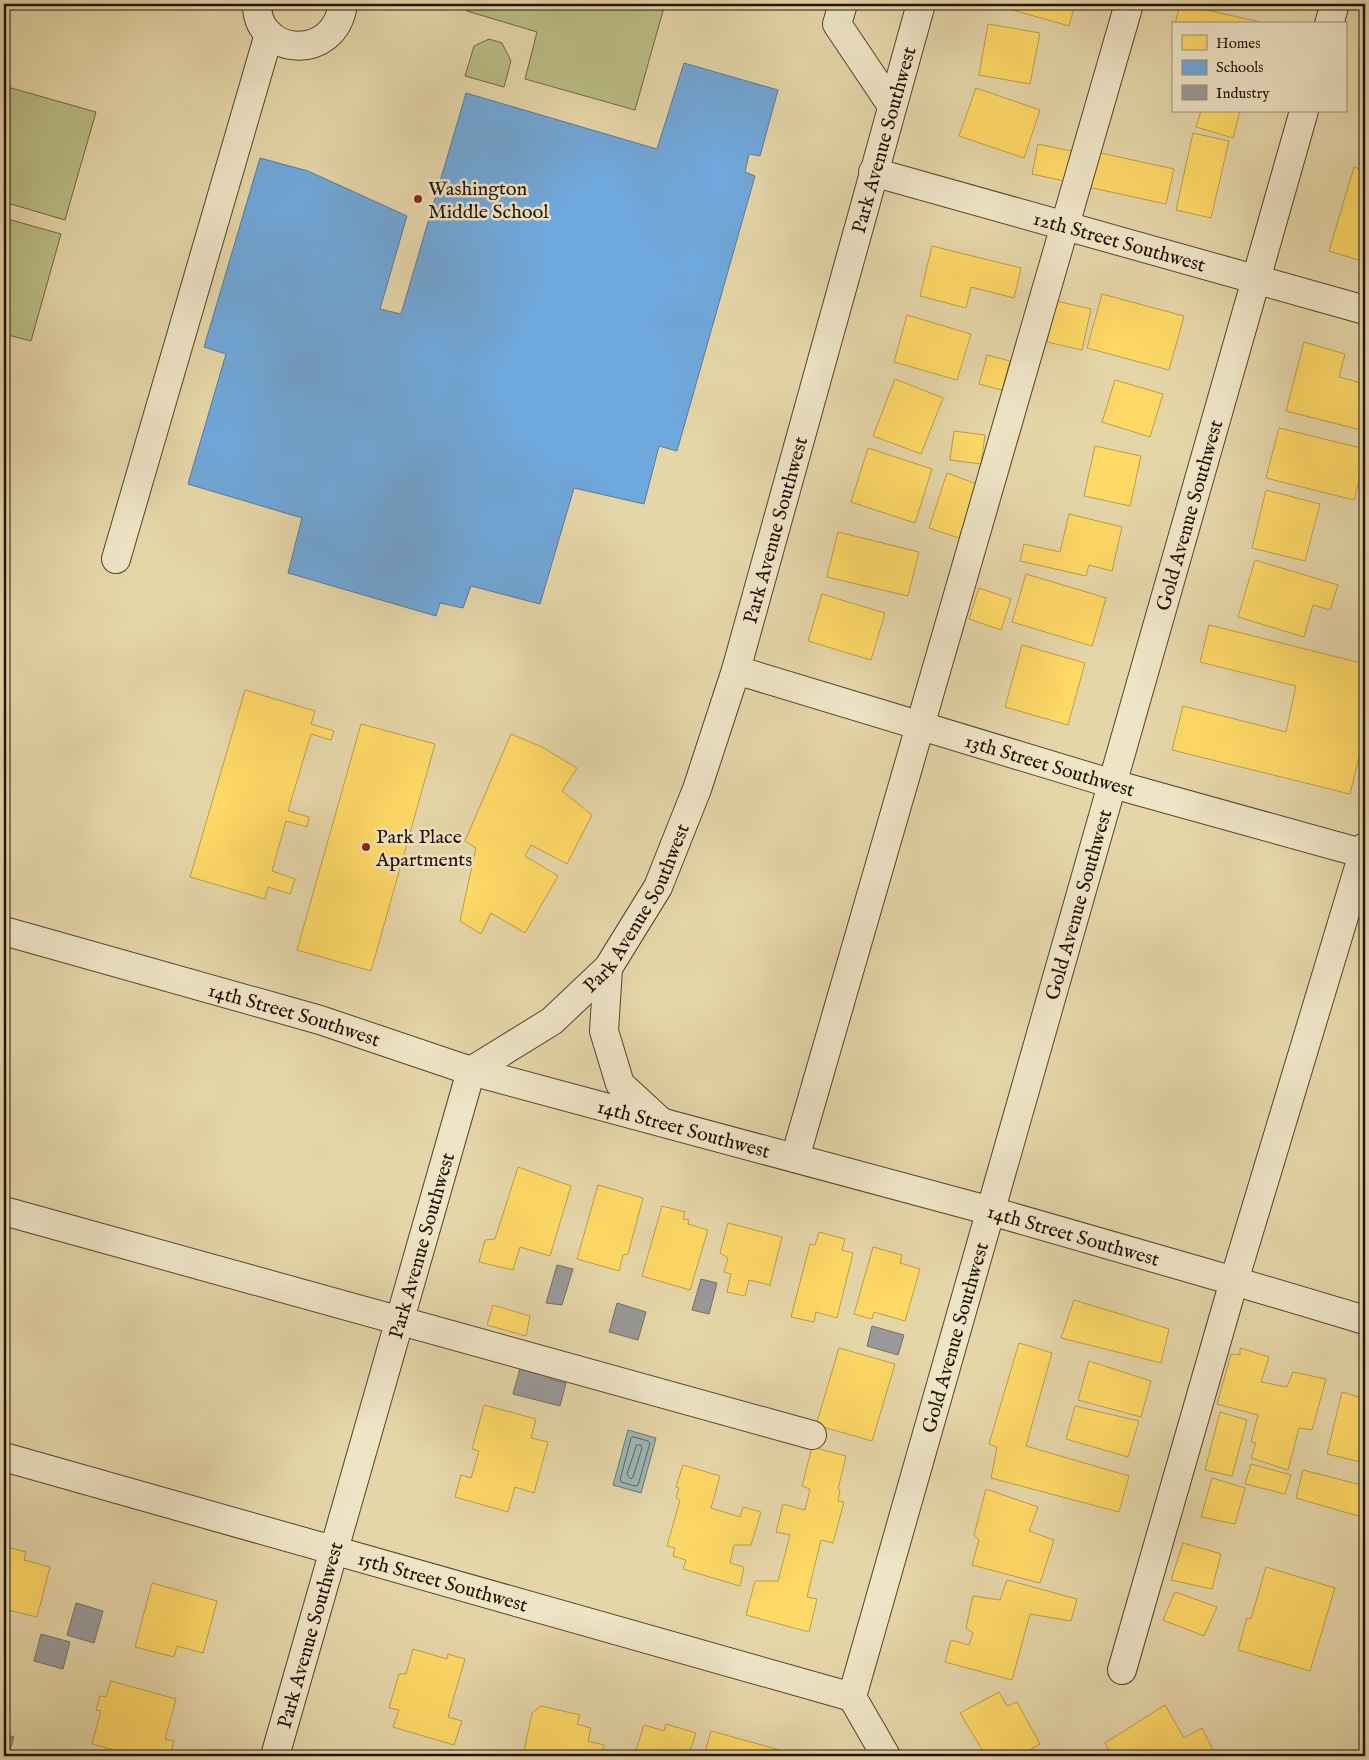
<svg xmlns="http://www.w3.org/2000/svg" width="1369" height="1760" viewBox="0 0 1369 1760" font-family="'IM FELL English',serif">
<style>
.green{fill:#babc84;stroke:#6f6744}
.water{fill:#9cb6b4;stroke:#6c746e}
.homes{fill:#ffd966;stroke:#bd9d49}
.schools{fill:#6fa8dc;stroke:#587b9b}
.industry{fill:#999;stroke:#76706c}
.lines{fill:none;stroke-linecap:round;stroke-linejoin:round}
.shore{stroke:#60645c;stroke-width:1}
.minor-casing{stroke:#54432d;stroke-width:30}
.minor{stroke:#eee4c6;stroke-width:28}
.poi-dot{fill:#8f2418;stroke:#eee4c6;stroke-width:2}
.labels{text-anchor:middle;stroke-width:5;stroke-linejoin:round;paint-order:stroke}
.street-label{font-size:20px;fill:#241204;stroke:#eee4c6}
.poi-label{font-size:20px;fill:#241204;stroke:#eee4c6;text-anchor:start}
</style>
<rect width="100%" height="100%" fill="#e5d6a8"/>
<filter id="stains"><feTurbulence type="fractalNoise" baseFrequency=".004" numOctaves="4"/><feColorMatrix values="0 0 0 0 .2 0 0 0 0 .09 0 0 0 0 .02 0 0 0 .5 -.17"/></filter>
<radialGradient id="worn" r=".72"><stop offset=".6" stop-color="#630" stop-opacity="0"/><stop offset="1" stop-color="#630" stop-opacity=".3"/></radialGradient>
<g class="green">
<polygon points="469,4 665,4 635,110 525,79 537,32 467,11"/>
<polygon points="489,39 502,43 511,61 504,87 465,76 474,46"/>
<polygon points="4,86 96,112 65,220 4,202"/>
<polygon points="4,218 61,234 31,341 4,334"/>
</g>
<polygon class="water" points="628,1430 656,1438 641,1493 613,1485"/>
<g class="homes">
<polygon points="992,4 1075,4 1069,26"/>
<polygon points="1180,4 1260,22 1260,24 1175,24"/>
<polygon points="988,24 1040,33 1030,84 979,75"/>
<polygon points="976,88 1040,110 1024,158 959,136"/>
<polygon points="1365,104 1365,130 1359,129"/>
<polygon points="1201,111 1240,111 1233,138 1196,127"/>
<polygon points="1193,133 1229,141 1211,218 1176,210"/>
<polygon points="1038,144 1071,151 1064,181 1032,174"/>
<polygon points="1096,152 1174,169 1166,204 1088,187"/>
<polygon points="1354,167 1365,171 1365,262 1329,251"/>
<polygon points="932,246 1021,268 1014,298 971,287 966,308 920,296"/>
<polygon points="1102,294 1184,316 1169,370 1087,348"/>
<polygon points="1056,301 1091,309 1082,350 1047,342"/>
<polygon points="907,315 971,334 957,380 894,362"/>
<polygon points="1304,342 1345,354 1339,377 1365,384 1365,431 1286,411"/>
<polygon points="987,355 1010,361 1002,390 979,384"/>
<polygon points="895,379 943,398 921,454 873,436"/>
<polygon points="1115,380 1163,394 1150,437 1102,422"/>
<polygon points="1279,428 1365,449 1365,460 1354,500 1266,478"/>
<polygon points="954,431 985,435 981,464 950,460"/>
<polygon points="1095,446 1141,456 1130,506 1084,496"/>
<polygon points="868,448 932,469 915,523 851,502"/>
<polygon points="947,473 977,484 959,538 929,528"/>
<polygon points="1266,490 1320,504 1305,561 1252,548"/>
<polygon points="1069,514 1122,527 1112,571 1089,565 1086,576 1020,561 1024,544 1060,552"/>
<polygon points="838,532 919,552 908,596 827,577"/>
<polygon points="1255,560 1338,585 1330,610 1313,605 1304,637 1238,617"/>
<polygon points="1026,574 1106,598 1092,646 1012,622"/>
<polygon points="979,588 1011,599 1001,630 969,619"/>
<polygon points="822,594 885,613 871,660 808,641"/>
<polygon points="1209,625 1365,664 1365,733 1350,794 1172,750 1183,706 1286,732 1296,686 1200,662"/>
<polygon points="1022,645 1085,663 1068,725 1005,707"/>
<polygon points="245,690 315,711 311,724 334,731 331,740 311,734 288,811 309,817 307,827 286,821 272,871 295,879 290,894 268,887 265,899 190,877"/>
<polygon points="361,724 435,744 371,971 297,950"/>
<polygon points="511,734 542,747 577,768 562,791 592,815 567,864 531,845 525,856 558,876 525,933 491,913 481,934 460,921 476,848 465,841"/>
<polygon points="518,1167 571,1186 550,1256 520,1247 513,1270 479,1262 485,1240 495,1239"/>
<polygon points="598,1185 643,1198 628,1254 623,1255 619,1271 577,1259"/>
<polygon points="662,1206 685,1212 683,1219 689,1220 688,1224 708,1230 690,1290 642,1276"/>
<polygon points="728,1223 782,1237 770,1285 749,1280 745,1296 727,1292 731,1274 724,1272 728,1258 720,1253"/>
<polygon points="819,1232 845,1239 842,1250 853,1253 837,1318 816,1312 814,1322 791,1317 810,1244 815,1245"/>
<polygon points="873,1247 902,1255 900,1263 920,1269 905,1321 874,1312 872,1319 854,1314"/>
<polygon points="1074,1300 1169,1329 1161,1363 1061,1338"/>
<polygon points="493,1305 530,1316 526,1336 487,1325"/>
<polygon points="1019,1343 1052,1353 1026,1446 1129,1476 1119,1512 991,1478 997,1447 989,1444"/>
<polygon points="839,1348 895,1364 872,1441 816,1425"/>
<polygon points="1240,1348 1269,1357 1261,1382 1287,1387 1293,1372 1326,1379 1312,1430 1299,1428 1288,1470 1251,1458 1256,1443 1251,1442 1258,1415 1217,1404 1231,1354 1240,1355"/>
<polygon points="1089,1361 1151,1381 1141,1417 1078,1400"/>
<polygon points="1342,1392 1365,1399 1365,1463 1327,1454"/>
<polygon points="484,1405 536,1419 531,1438 548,1442 534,1493 515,1487 508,1512 455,1497 461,1475 471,1478 479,1451 472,1449"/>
<polygon points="1075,1406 1139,1421 1128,1457 1066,1439"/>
<polygon points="1220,1412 1247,1420 1232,1476 1205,1470"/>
<polygon points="812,1447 846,1456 838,1489 840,1490 838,1501 844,1502 833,1543 821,1540 807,1597 817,1599 809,1632 746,1615 755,1581 778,1581 790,1535 776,1532 783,1504 805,1510 810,1489 802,1486"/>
<polygon points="1251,1464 1291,1475 1285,1494 1245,1484"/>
<polygon points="683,1465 720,1476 711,1508 740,1517 743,1507 761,1512 751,1545 734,1545 730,1563 744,1567 740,1586 683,1569 686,1560 673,1556 675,1548 667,1546 680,1500 676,1498 679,1488 676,1487"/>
<polygon points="1303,1470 1365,1486 1365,1518 1296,1498"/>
<polygon points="1212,1478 1245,1488 1235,1524 1201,1517"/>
<polygon points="986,1489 1038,1507 1029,1531 1054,1540 1040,1583 972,1565 979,1540 974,1535"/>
<polygon points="1183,1543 1221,1554 1212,1589 1171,1580"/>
<polygon points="4,1546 26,1552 24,1560 50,1567 37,1617 4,1609"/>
<polygon points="1266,1567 1335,1588 1310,1671 1238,1650 1247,1618 1251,1619"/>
<polygon points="1007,1580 1077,1599 1071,1621 1030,1614 1012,1680 945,1662 951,1640 969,1645 973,1633 966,1628 973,1596 1000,1600"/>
<polygon points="152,1583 217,1601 203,1653 177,1646 174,1657 135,1647"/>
<polygon points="1175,1592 1217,1607 1204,1636 1163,1620"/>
<polygon points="413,1649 447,1659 448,1654 465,1659 448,1717 462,1721 454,1745 393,1727 399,1710 389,1708 399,1674 406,1674"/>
<polygon points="111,1681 176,1699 165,1739 174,1741 170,1756 144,1756 134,1754 133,1756 113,1756 114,1750 92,1744 101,1711 96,1710 100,1696 106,1697"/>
<polygon points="999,1692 1007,1706 1017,1702 1040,1744 1019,1756 986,1756 960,1713"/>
<polygon points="1165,1705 1184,1738 1202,1728 1216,1756 1112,1756 1105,1743"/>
<polygon points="541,1706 580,1715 577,1724 591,1728 588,1741 604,1745 601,1756 523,1756 532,1713"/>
<polygon points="666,1724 696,1733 688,1756 634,1756 644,1725 664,1731"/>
<polygon points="711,1731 794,1754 793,1756 704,1756"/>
</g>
<polygon class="schools" points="684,63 778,90 760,156 749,154 745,172 755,176 677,451 659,446 644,504 574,488 540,604 471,586 463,608 440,603 436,616 288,573 302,518 188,484 226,354 204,347 260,158 308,171 407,216 380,309 401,314 466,93 657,149"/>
<g class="industry">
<polygon points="557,1265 573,1269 562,1305 546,1303"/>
<polygon points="701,1279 717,1283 709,1314 692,1310"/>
<polygon points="617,1303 646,1312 638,1340 609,1332"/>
<polygon points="872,1326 904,1335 898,1355 867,1346"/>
<polygon points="522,1361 552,1369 550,1379 566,1383 560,1406 513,1394"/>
<polygon points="76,1603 103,1611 94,1643 67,1635"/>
<polygon points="41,1634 70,1642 63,1669 34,1661"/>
<polygon points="4,1734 14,1737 8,1756 4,1756"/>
</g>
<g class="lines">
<g class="shore">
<polygon points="634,1437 648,1441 650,1443 638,1485 635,1486 621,1482 620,1480 631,1438"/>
<polygon points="637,1445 641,1445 642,1448 633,1477 631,1479 627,1475"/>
</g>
<defs>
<g id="minor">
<path d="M257,4C256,56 335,63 343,4"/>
<polyline points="843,4 837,24 892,106"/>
<polyline points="1329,24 1335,4"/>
<path id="s1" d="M873,172L1365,310"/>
<polyline points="116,559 269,34"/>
<path id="s2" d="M736,670L1113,784L1365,854"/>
<path id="s3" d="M4,931L320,1020L471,1071L991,1211L1234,1281L1365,1320"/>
<polyline points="608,968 604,1031 620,1084 659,1120"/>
<polyline points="795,1158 1129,4"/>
<polyline points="4,1211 812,1435"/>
<path id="s4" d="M4,1457L852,1697"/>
<polyline points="1122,1670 1234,1281 1365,847"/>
<path id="s5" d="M852,1697L1304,111"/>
<polyline points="852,1697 886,1756"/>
<path id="s6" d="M275,1756L471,1071L552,1021L608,968L658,887L697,789L736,670L921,4"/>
</g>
</defs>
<use href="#minor" class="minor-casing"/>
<use href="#minor" class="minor"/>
</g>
<g class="poi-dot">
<circle cx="418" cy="199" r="5"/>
<circle cx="366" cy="847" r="5"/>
</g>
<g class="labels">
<g class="street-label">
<text dy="7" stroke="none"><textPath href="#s6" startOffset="1761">Park Avenue Southwest</textPath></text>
<text dy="7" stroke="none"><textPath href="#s1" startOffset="256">12th Street Southwest</textPath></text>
<text dy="7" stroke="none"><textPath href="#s5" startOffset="1229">Gold Avenue Southwest</textPath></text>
<text dy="7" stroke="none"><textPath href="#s6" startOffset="1356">Park Avenue Southwest</textPath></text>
<text dy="7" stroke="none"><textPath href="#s2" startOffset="328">13th Street Southwest</textPath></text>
<text dy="7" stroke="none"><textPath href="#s5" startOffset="824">Gold Avenue Southwest</textPath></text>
<text dy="7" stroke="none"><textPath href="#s6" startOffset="951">Park Avenue Southwest</textPath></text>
<text dy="7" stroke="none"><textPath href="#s3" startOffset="302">14th Street Southwest</textPath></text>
<text dy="7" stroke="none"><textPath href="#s3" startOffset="708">14th Street Southwest</textPath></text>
<text dy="7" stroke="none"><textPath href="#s3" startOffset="1112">14th Street Southwest</textPath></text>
<text dy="7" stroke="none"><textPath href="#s6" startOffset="531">Park Avenue Southwest</textPath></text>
<text dy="7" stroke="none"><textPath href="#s5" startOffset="374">Gold Avenue Southwest</textPath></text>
<text dy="7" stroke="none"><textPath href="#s4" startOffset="456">15th Street Southwest</textPath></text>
<text dy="7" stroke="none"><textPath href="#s6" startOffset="126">Park Avenue Southwest</textPath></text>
</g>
<g class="poi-label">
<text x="428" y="195">Washington<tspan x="428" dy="23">Middle School</tspan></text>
<text x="376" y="843">Park Place<tspan x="376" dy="23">Apartments</tspan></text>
</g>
</g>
<rect width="1369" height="1760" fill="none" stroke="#e5d6a8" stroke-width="20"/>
<rect x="5" y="5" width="1359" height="1750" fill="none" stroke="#241204" stroke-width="2.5"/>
<rect x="10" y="10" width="1349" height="1740" fill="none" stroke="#241204"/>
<rect x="1172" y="22" width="175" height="90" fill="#eee4c6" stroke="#9d9078"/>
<rect x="1182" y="35" width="25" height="15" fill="#ffd966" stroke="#9d9078"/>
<text x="1216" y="48" font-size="15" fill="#241204">Homes</text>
<rect x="1182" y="60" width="25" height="15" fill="#6fa8dc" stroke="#9d9078"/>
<text x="1216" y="72" font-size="15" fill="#241204">Schools</text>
<rect x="1182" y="85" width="25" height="15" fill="#999999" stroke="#9d9078"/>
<text x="1216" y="98" font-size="15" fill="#241204">Industry</text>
<rect width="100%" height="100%" filter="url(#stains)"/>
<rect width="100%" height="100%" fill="url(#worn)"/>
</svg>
